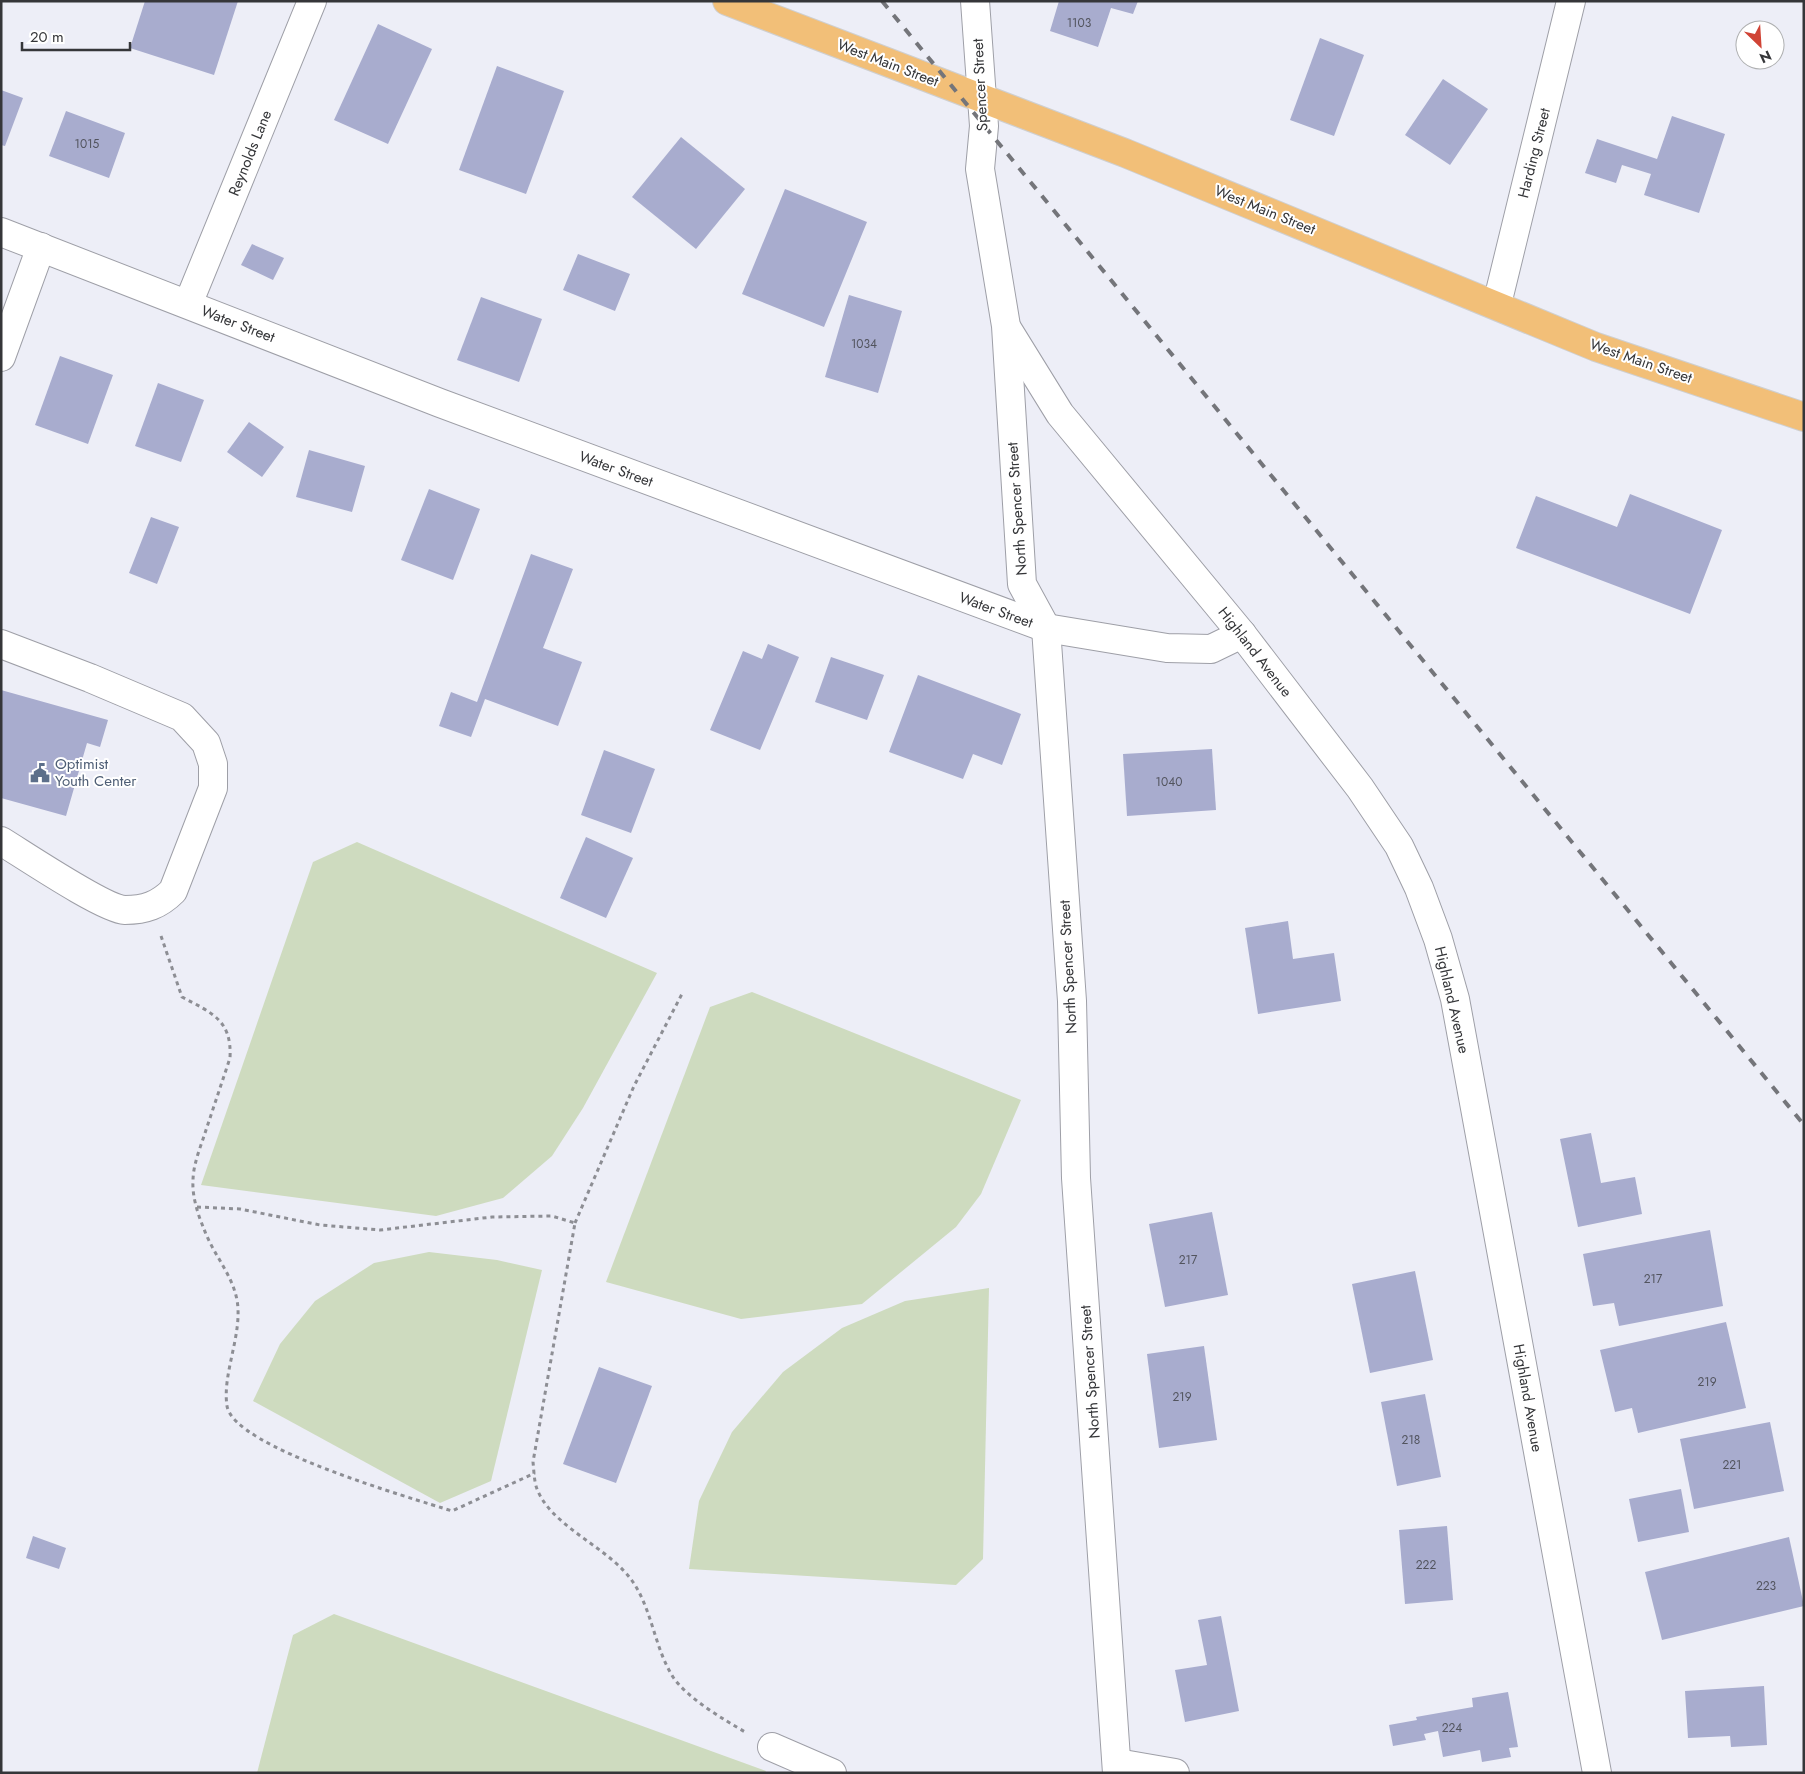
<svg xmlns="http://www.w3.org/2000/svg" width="1805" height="1774" viewBox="0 0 1805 1774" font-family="Jost,sans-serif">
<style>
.green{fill:#cedbbf}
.building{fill:#a8acce}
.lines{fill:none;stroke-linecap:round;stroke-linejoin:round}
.minor-casing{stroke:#9e9fa7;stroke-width:30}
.major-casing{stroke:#cfcfcf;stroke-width:30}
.path{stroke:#8d8e94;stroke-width:3;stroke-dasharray:4 4;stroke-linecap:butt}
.minor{stroke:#fff;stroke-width:28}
.major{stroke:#f2bf78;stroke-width:28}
.rail{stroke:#74757a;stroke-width:4;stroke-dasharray:9 9;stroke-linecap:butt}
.labels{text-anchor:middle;stroke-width:4;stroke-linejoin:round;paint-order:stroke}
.number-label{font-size:12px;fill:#52545e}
.street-label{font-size:15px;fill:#353639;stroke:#fff}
.service-label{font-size:15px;fill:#4e5e75;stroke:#fff;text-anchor:start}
</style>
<rect width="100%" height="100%" fill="#edeef7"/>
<g class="green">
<polygon points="357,842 657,973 583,1108 552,1156 503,1198 436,1216 201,1185 313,862"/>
<polygon points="752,992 1021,1100 981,1194 956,1227 862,1304 741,1319 606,1282 710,1007"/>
<polygon points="429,1252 497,1260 542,1270 491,1481 440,1503 253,1401 280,1344 315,1301 374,1263"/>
<polygon points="989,1288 983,1559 956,1585 689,1569 699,1501 732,1432 783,1372 842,1328 905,1301"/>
<polygon points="334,1614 766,1771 765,1773 257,1773 293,1635"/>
</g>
<g class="building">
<polygon points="145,1 238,1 214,75 130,48"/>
<polygon points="1059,1 1138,1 1133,14 1111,8 1098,47 1050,31"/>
<polygon points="378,24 432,49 388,144 334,120"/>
<polygon points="1320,38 1364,55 1334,136 1290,120"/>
<polygon points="497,66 564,91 526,194 459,170"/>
<polygon points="1443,79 1488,109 1450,165 1405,135"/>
<polygon points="1,90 23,98 5,146 1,145"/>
<polygon points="66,111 125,133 109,178 49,156"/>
<polygon points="1672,116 1725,134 1699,213 1644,195 1651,174 1622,165 1616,183 1585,173 1597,139 1657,159"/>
<polygon points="681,137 745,189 696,249 632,197"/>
<polygon points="785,189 867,222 824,327 742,294"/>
<polygon points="252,244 284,258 273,280 241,265"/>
<polygon points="578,254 630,274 615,311 563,290"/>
<polygon points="849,295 902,311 878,393 825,377"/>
<polygon points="481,297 542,319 519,382 457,360"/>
<polygon points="60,356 113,375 88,444 35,425"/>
<polygon points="158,383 204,400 181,462 135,446"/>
<polygon points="249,422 284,447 262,477 227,452"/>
<polygon points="309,450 365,466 352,512 296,497"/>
<polygon points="429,489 480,509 453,580 401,560"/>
<polygon points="1630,494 1722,530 1690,614 1516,548 1536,496 1617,527"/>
<polygon points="151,517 179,527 157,584 129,573"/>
<polygon points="531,554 573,569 543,648 582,662 558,726 485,699 471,737 439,726 451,692 477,702"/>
<polygon points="768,644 799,657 760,750 710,730 743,651 762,659"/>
<polygon points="831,657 884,675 867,720 815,702"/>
<polygon points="918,675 1021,714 1002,765 973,754 963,779 889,752"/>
<polygon points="1,690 108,720 100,747 87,743 66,816 1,798"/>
<polygon points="1212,749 1216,810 1127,816 1123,754"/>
<polygon points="604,750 655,769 631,833 581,815"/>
<polygon points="586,837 633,858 606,918 560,898"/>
<polygon points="1288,921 1293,959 1334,953 1341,1001 1258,1014 1245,928"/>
<polygon points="1591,1133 1601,1183 1635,1177 1642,1214 1578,1227 1560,1139"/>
<polygon points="1212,1212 1228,1295 1165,1307 1149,1224"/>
<polygon points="1710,1230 1723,1306 1619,1326 1614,1303 1593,1306 1583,1254"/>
<polygon points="1415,1271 1433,1360 1370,1373 1352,1284"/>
<polygon points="1726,1322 1746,1408 1638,1433 1632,1408 1615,1412 1600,1350"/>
<polygon points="1204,1346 1217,1440 1159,1448 1147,1354"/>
<polygon points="599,1367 652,1386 616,1483 563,1464"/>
<polygon points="1425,1394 1441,1477 1397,1486 1381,1402"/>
<polygon points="1770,1422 1784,1491 1694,1509 1680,1439"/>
<polygon points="1681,1489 1689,1532 1638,1542 1629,1499"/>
<polygon points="1447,1526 1453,1600 1405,1604 1399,1530"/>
<polygon points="33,1536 66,1548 59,1569 26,1558"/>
<polygon points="1789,1537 1804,1606 1662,1640 1645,1572"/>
<polygon points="1221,1616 1239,1711 1185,1722 1175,1670 1207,1665 1198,1620"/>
<polygon points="1764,1686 1767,1745 1731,1747 1730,1736 1688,1738 1685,1691"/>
<polygon points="1508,1692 1518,1747 1509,1748 1511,1757 1482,1762 1480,1750 1443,1757 1438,1731 1424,1734 1426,1740 1393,1746 1389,1725 1417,1720 1416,1717 1473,1707 1472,1698"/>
</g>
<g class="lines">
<defs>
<g id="minor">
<polyline points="975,1 984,126 980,169 1006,326 1022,584 1046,628 1072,1001 1076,1178 1117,1773"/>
<polyline points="1,232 440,403 1046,628 1167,648 1211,649 1242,634"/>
<polyline points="188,304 312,1"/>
<polyline points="1497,304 1571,1"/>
<polyline points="1008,330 1060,414 1242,634 1360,788 1399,846 1419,888 1438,939 1455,999 1597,1773"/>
<polyline points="1,357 41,247"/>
<path d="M1,644L90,678L182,717L206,743L213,764V788L173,891C159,905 145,910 125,910C104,909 24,855 1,841"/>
<polyline points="772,1747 832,1773"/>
<polyline points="1117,1763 1175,1773"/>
</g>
<polyline id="major" points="727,1 1125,153 1596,347 1804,417"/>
</defs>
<use href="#minor" class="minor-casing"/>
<use href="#major" class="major-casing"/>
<g class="path">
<path d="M161,936L182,997C212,1013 232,1020 230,1058C222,1082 214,1106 206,1130C201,1146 193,1164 193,1181C192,1196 198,1215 204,1229C213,1254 232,1274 237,1300C243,1334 222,1373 227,1406C234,1448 412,1498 452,1511L535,1473"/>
<path d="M197,1207L240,1209L320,1225L380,1230L492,1217L552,1216L575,1223L533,1462C534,1471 534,1481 537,1489C550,1523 599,1544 624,1571C652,1600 652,1644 673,1677C687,1698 723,1719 745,1732"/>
<polyline points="575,1223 634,1086 683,992"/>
</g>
<use href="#minor" class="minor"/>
<use href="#major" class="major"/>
<polyline class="rail" points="882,1 1804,1125"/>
</g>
<defs>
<symbol id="civic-bare" viewBox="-9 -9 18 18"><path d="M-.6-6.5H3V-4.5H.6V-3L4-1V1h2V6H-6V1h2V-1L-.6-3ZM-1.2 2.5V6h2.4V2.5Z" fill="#5c6f8a" stroke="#fff" stroke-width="2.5" paint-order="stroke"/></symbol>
</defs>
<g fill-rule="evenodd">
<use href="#civic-bare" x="26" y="759" width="28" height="28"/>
</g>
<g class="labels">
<g class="number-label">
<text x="1079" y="27">1103</text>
<text x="87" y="148">1015</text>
<text x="864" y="348">1034</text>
<text x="1169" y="786">1040</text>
<text x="1188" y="1264">217</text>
<text x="1653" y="1283">217</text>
<text x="1707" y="1386">219</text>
<text x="1182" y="1401">219</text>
<text x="1411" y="1444">218</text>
<text x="1732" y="1469">221</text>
<text x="1426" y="1569">222</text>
<text x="1766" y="1590">223</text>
<text x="1452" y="1732">224</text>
</g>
<g class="street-label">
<text transform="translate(888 63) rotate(21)" y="5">West Main Street</text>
<text transform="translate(980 85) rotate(-93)" y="5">Spencer Street</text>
<text transform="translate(250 153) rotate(-68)" y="5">Reynolds Lane</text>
<text transform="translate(1534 153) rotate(-76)" y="5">Harding Street</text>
<text transform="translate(1265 210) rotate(22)" y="5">West Main Street</text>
<text transform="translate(238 324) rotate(21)" y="5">Water Street</text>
<text transform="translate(1641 361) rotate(19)" y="5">West Main Street</text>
<text transform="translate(616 469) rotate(20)" y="5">Water Street</text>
<text transform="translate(1017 509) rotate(-94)" y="5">North Spencer Street</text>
<text transform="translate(996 610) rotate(20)" y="5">Water Street</text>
<text transform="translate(1255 652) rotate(52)" y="5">Highland Avenue</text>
<text transform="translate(1068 967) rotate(-93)" y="5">North Spencer Street</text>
<text transform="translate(1452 1000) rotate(77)" y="5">Highland Avenue</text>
<text transform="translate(1090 1372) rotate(-94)" y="5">North Spencer Street</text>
<text transform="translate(1528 1398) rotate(80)" y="5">Highland Avenue</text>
</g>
<g class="service-label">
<text x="55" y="769">Optimist<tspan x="55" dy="17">Youth Center</tspan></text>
</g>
</g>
<rect width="1805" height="1774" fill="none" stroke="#353639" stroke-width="5"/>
<g transform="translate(1760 45) rotate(155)"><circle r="24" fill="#ffffff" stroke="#aeafb0"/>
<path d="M0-4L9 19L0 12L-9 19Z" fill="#d04335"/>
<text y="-8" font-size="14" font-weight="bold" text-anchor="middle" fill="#353639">N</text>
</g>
<path d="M22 42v8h108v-8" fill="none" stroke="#353639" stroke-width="2.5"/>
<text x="30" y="42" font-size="15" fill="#353639" stroke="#ffffff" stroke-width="4" paint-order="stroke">20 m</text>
</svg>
